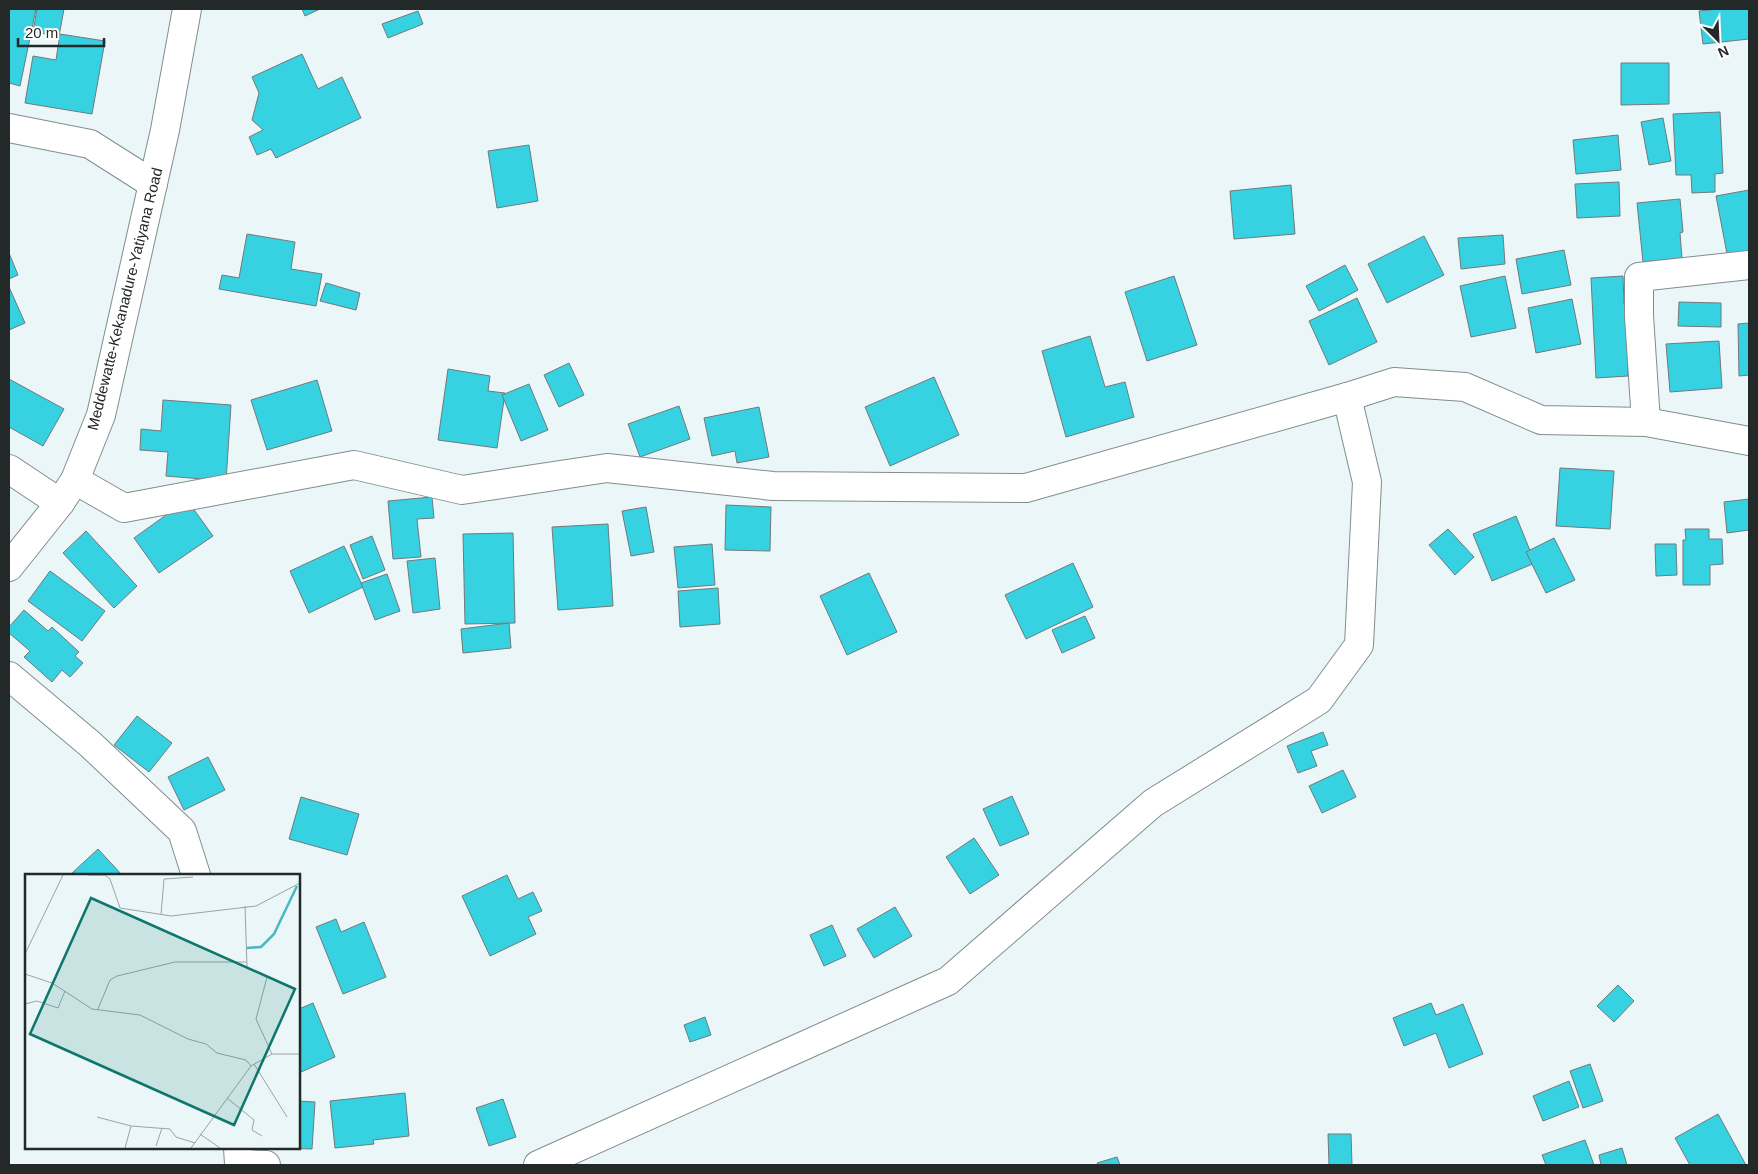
<svg xmlns="http://www.w3.org/2000/svg" width="1758" height="1174" viewBox="0 0 1758 1174" font-family="Helvetica,sans-serif">
<style>
.building{fill:#37d2e1;stroke:#6f7a7b}
.lines{fill:none;stroke-linecap:round;stroke-linejoin:round}
.minor-casing{stroke:#828d8e;stroke-width:30}
.major-casing{stroke:#828d8e;stroke-width:30}
.minor{stroke:#fff;stroke-width:28}
.major{stroke:#fff;stroke-width:28}
.labels{text-anchor:middle;stroke-width:4;stroke-linejoin:round;paint-order:stroke}
.street-label{font-size:15px;fill:#232828;stroke:#fff}
.inset-river{fill:none;stroke:#49b7c3;stroke-width:2.5}
.inset-road{fill:none;stroke:#9aa4a5;stroke-width:1}
.view{fill:#0f766e;fill-opacity:0.15;stroke:#0f766e;stroke-width:2.5}
.inset-edge{fill:none;stroke:#232828;stroke-width:2.5}
</style>
<rect width="100%" height="100%" fill="#eaf6f8"/>
<g class="building">
<polygon points="9,9 36,9 20,86 9,83"/>
<polygon points="37,9 64,9 59,36 33,32"/>
<polygon points="302,9 320,9 305,16"/>
<polygon points="1719,9 1749,9 1749,39 1703,44 1699,11"/>
<polygon points="418,11 423,24 388,38 382,24"/>
<polygon points="60,34 105,41 92,114 25,103 33,56 56,60"/>
<polygon points="302,54 318,89 342,77 361,118 276,158 271,149 257,155 249,137 263,130 252,120 259,93 252,77"/>
<polygon points="1621,63 1669,63 1669,104 1621,105"/>
<polygon points="1720,112 1723,173 1715,174 1715,192 1692,193 1691,175 1676,175 1673,114"/>
<polygon points="1663,118 1671,161 1649,165 1641,122"/>
<polygon points="1618,135 1621,170 1576,174 1573,140"/>
<polygon points="529,145 538,201 497,208 488,151"/>
<polygon points="1619,182 1620,216 1577,218 1575,184"/>
<polygon points="1291,185 1295,234 1234,239 1230,191"/>
<polygon points="1749,190 1749,255 1728,259 1716,196"/>
<polygon points="1680,199 1683,232 1680,233 1682,258 1643,262 1637,203"/>
<polygon points="247,234 295,242 291,269 322,274 316,306 219,289 222,275 239,278"/>
<polygon points="1503,235 1505,264 1461,269 1458,238"/>
<polygon points="1424,236 1444,275 1387,303 1368,264"/>
<polygon points="1564,250 1571,285 1522,294 1516,259"/>
<polygon points="9,253 18,275 9,279"/>
<polygon points="1345,265 1358,290 1319,311 1306,286"/>
<polygon points="1174,276 1197,345 1147,361 1125,292"/>
<polygon points="1505,276 1516,328 1471,337 1460,286"/>
<polygon points="1623,276 1624,304 1629,304 1633,362 1628,362 1628,376 1596,378 1591,278"/>
<polygon points="326,283 360,293 356,310 320,301"/>
<polygon points="9,287 25,323 9,330"/>
<polygon points="1357,298 1377,342 1329,365 1309,321"/>
<polygon points="1572,299 1581,344 1536,353 1528,308"/>
<polygon points="1679,302 1721,303 1721,327 1678,326"/>
<polygon points="1749,323 1749,375 1739,376 1738,324"/>
<polygon points="1090,336 1105,387 1125,382 1134,417 1066,437 1042,351"/>
<polygon points="1719,341 1722,388 1670,392 1666,344"/>
<polygon points="569,363 584,395 559,407 544,375"/>
<polygon points="448,369 490,376 488,391 505,393 497,448 438,440"/>
<polygon points="934,377 959,435 890,466 865,407"/>
<polygon points="9,379 64,409 43,446 9,427"/>
<polygon points="317,380 332,431 267,450 251,400"/>
<polygon points="529,384 548,430 521,441 502,395"/>
<polygon points="163,400 231,405 226,481 166,476 168,452 140,450 141,429 161,431"/>
<polygon points="679,406 690,439 640,457 628,424"/>
<polygon points="759,407 769,457 737,463 735,451 712,456 704,418"/>
<polygon points="1560,468 1614,471 1610,529 1556,526"/>
<polygon points="432,497 434,518 417,519 421,557 393,559 388,501"/>
<polygon points="1749,499 1749,530 1727,533 1724,502"/>
<polygon points="187,500 213,536 159,573 134,538"/>
<polygon points="726,505 771,507 770,551 725,550"/>
<polygon points="646,507 654,552 631,556 622,511"/>
<polygon points="1516,516 1535,563 1492,581 1473,534"/>
<polygon points="608,524 613,606 558,610 552,527"/>
<polygon points="1448,529 1474,557 1455,575 1429,545"/>
<polygon points="1685,529 1709,529 1709,539 1722,539 1723,564 1710,565 1710,585 1683,585 1683,540 1686,540"/>
<polygon points="86,531 137,586 114,608 63,553"/>
<polygon points="513,533 515,623 465,624 463,534"/>
<polygon points="372,536 385,570 363,579 350,545"/>
<polygon points="1554,538 1575,580 1546,593 1526,552"/>
<polygon points="712,544 715,585 678,588 674,547"/>
<polygon points="1655,544 1676,544 1677,575 1656,576"/>
<polygon points="344,546 363,587 309,613 290,571"/>
<polygon points="435,558 440,609 413,613 407,561"/>
<polygon points="1073,563 1093,607 1026,639 1005,595"/>
<polygon points="50,571 105,611 82,641 28,601"/>
<polygon points="869,573 897,632 847,655 820,596"/>
<polygon points="387,574 400,611 375,620 361,583"/>
<polygon points="718,588 720,624 680,627 678,591"/>
<polygon points="24,610 48,631 52,627 79,652 75,656 83,663 70,677 62,670 52,682 24,657 30,651 9,633 9,627"/>
<polygon points="1085,616 1095,638 1062,653 1052,630"/>
<polygon points="509,623 511,648 463,653 461,629"/>
<polygon points="137,716 172,743 149,772 114,745"/>
<polygon points="1323,732 1328,745 1311,751 1317,766 1298,773 1287,746"/>
<polygon points="208,757 225,790 184,810 168,777"/>
<polygon points="1343,770 1356,797 1322,813 1309,786"/>
<polygon points="1012,796 1029,834 1000,846 983,809"/>
<polygon points="301,797 359,814 347,855 289,839"/>
<polygon points="974,838 999,875 970,894 946,857"/>
<polygon points="98,849 122,875 70,875"/>
<polygon points="507,875 518,899 533,892 542,911 528,917 536,934 490,956 462,896"/>
<polygon points="895,907 912,936 874,958 857,929"/>
<polygon points="336,919 341,932 364,922 386,977 343,994 316,927"/>
<polygon points="832,925 846,956 824,966 810,935"/>
<polygon points="1618,985 1634,1001 1614,1022 1597,1006"/>
<polygon points="313,1003 335,1057 301,1072 299,1066 299,1009"/>
<polygon points="1431,1003 1436,1015 1463,1004 1483,1054 1449,1068 1436,1033 1404,1046 1393,1018"/>
<polygon points="705,1017 711,1035 690,1042 684,1025"/>
<polygon points="1590,1064 1603,1101 1583,1108 1570,1071"/>
<polygon points="1569,1081 1579,1107 1543,1121 1533,1096"/>
<polygon points="405,1093 409,1136 373,1140 374,1144 335,1148 330,1101"/>
<polygon points="503,1099 516,1137 489,1146 476,1108"/>
<polygon points="299,1101 315,1102 312,1149 278,1148 299,1148"/>
<polygon points="1718,1114 1746,1165 1690,1165 1675,1138"/>
<polygon points="1328,1134 1351,1134 1352,1165 1329,1165"/>
<polygon points="1585,1140 1594,1165 1546,1165 1542,1155"/>
<polygon points="1622,1148 1627,1165 1601,1165 1599,1155"/>
<polygon points="1117,1157 1120,1165 1098,1165 1097,1163"/>
</g>
<g class="lines">
<defs>
<g id="minor">
<polyline points="9,128 90,144 153,184"/>
<polyline points="1646,422 1639,316 1639,277 1749,265"/>
<polyline points="9,469 60,503"/>
<polyline points="75,480 124,508 354,465 462,490 607,468 773,486 1026,488 1347,397 1394,382 1465,387 1541,420 1646,422 1749,441"/>
<polyline points="9,676 90,744 182,831 196,875"/>
<polyline points="238,1148 239,1164 266,1165"/>
<polyline points="538,1165 948,981 1153,803 1319,700 1359,645 1367,482 1347,397"/>
</g>
<polyline id="major" points="9,567 60,503 75,480 101,415 165,130 187,9"/>
</defs>
<use href="#minor" class="minor-casing"/>
<use href="#major" class="major-casing"/>
<use href="#minor" class="minor"/>
<use href="#major" class="major"/>
</g>
<g class="labels">
<g class="street-label">
<text transform="translate(125 299) rotate(-76)" y="5">Meddewatte-Kekanadure-Yatiyana Road</text>
</g>
</g>
<g transform="translate(25 874)">
<rect width="275" height="275" fill="#eaf6f8"/>
<path class="inset-river" d="M222,74L236,73L249,60L272,12"/>
<path class="inset-road" d="M63,1H80L85,5L95,34L146,42L231,32L275,9M220,32L222,93L242,103L231,145L247,180M136,41L139,5L168,3M0,80L38,1M0,100L27,109L67,135L115,141L163,165L181,170L192,179L221,186L226,192M0,130L12,127L33,134L40,117M73,135L85,106L92,102L150,88H221M229,190L262,243M202,224L229,246L227,256L237,262M72,243L106,252M175,260L195,274M131,272L137,254M100,274L106,252L145,255L151,263L170,269M166,274L226,192L247,180H275"/>
<path class="view" d="M66,24L270,115L209,251L5,160Z"/>
<rect width="275" height="275" class="inset-edge"/>
</g>
<rect width="1758" height="1174" fill="none" stroke="#232828" stroke-width="20"/>
<g transform="translate(1718 40) rotate(156)" stroke="#ffffff" stroke-width="4" paint-order="stroke">
<path d="M0-4L9 19L0 12L-9 19Z" fill="#232828"/>
<text y="-8" font-size="14" font-weight="bold" text-anchor="middle" fill="#232828">N</text>
</g>
<path d="M18 38v8h86v-8" fill="none" stroke="#232828" stroke-width="2.5"/>
<text x="25" y="38" font-size="15" fill="#232828" stroke="#ffffff" stroke-width="4" paint-order="stroke">20 m</text>
</svg>
